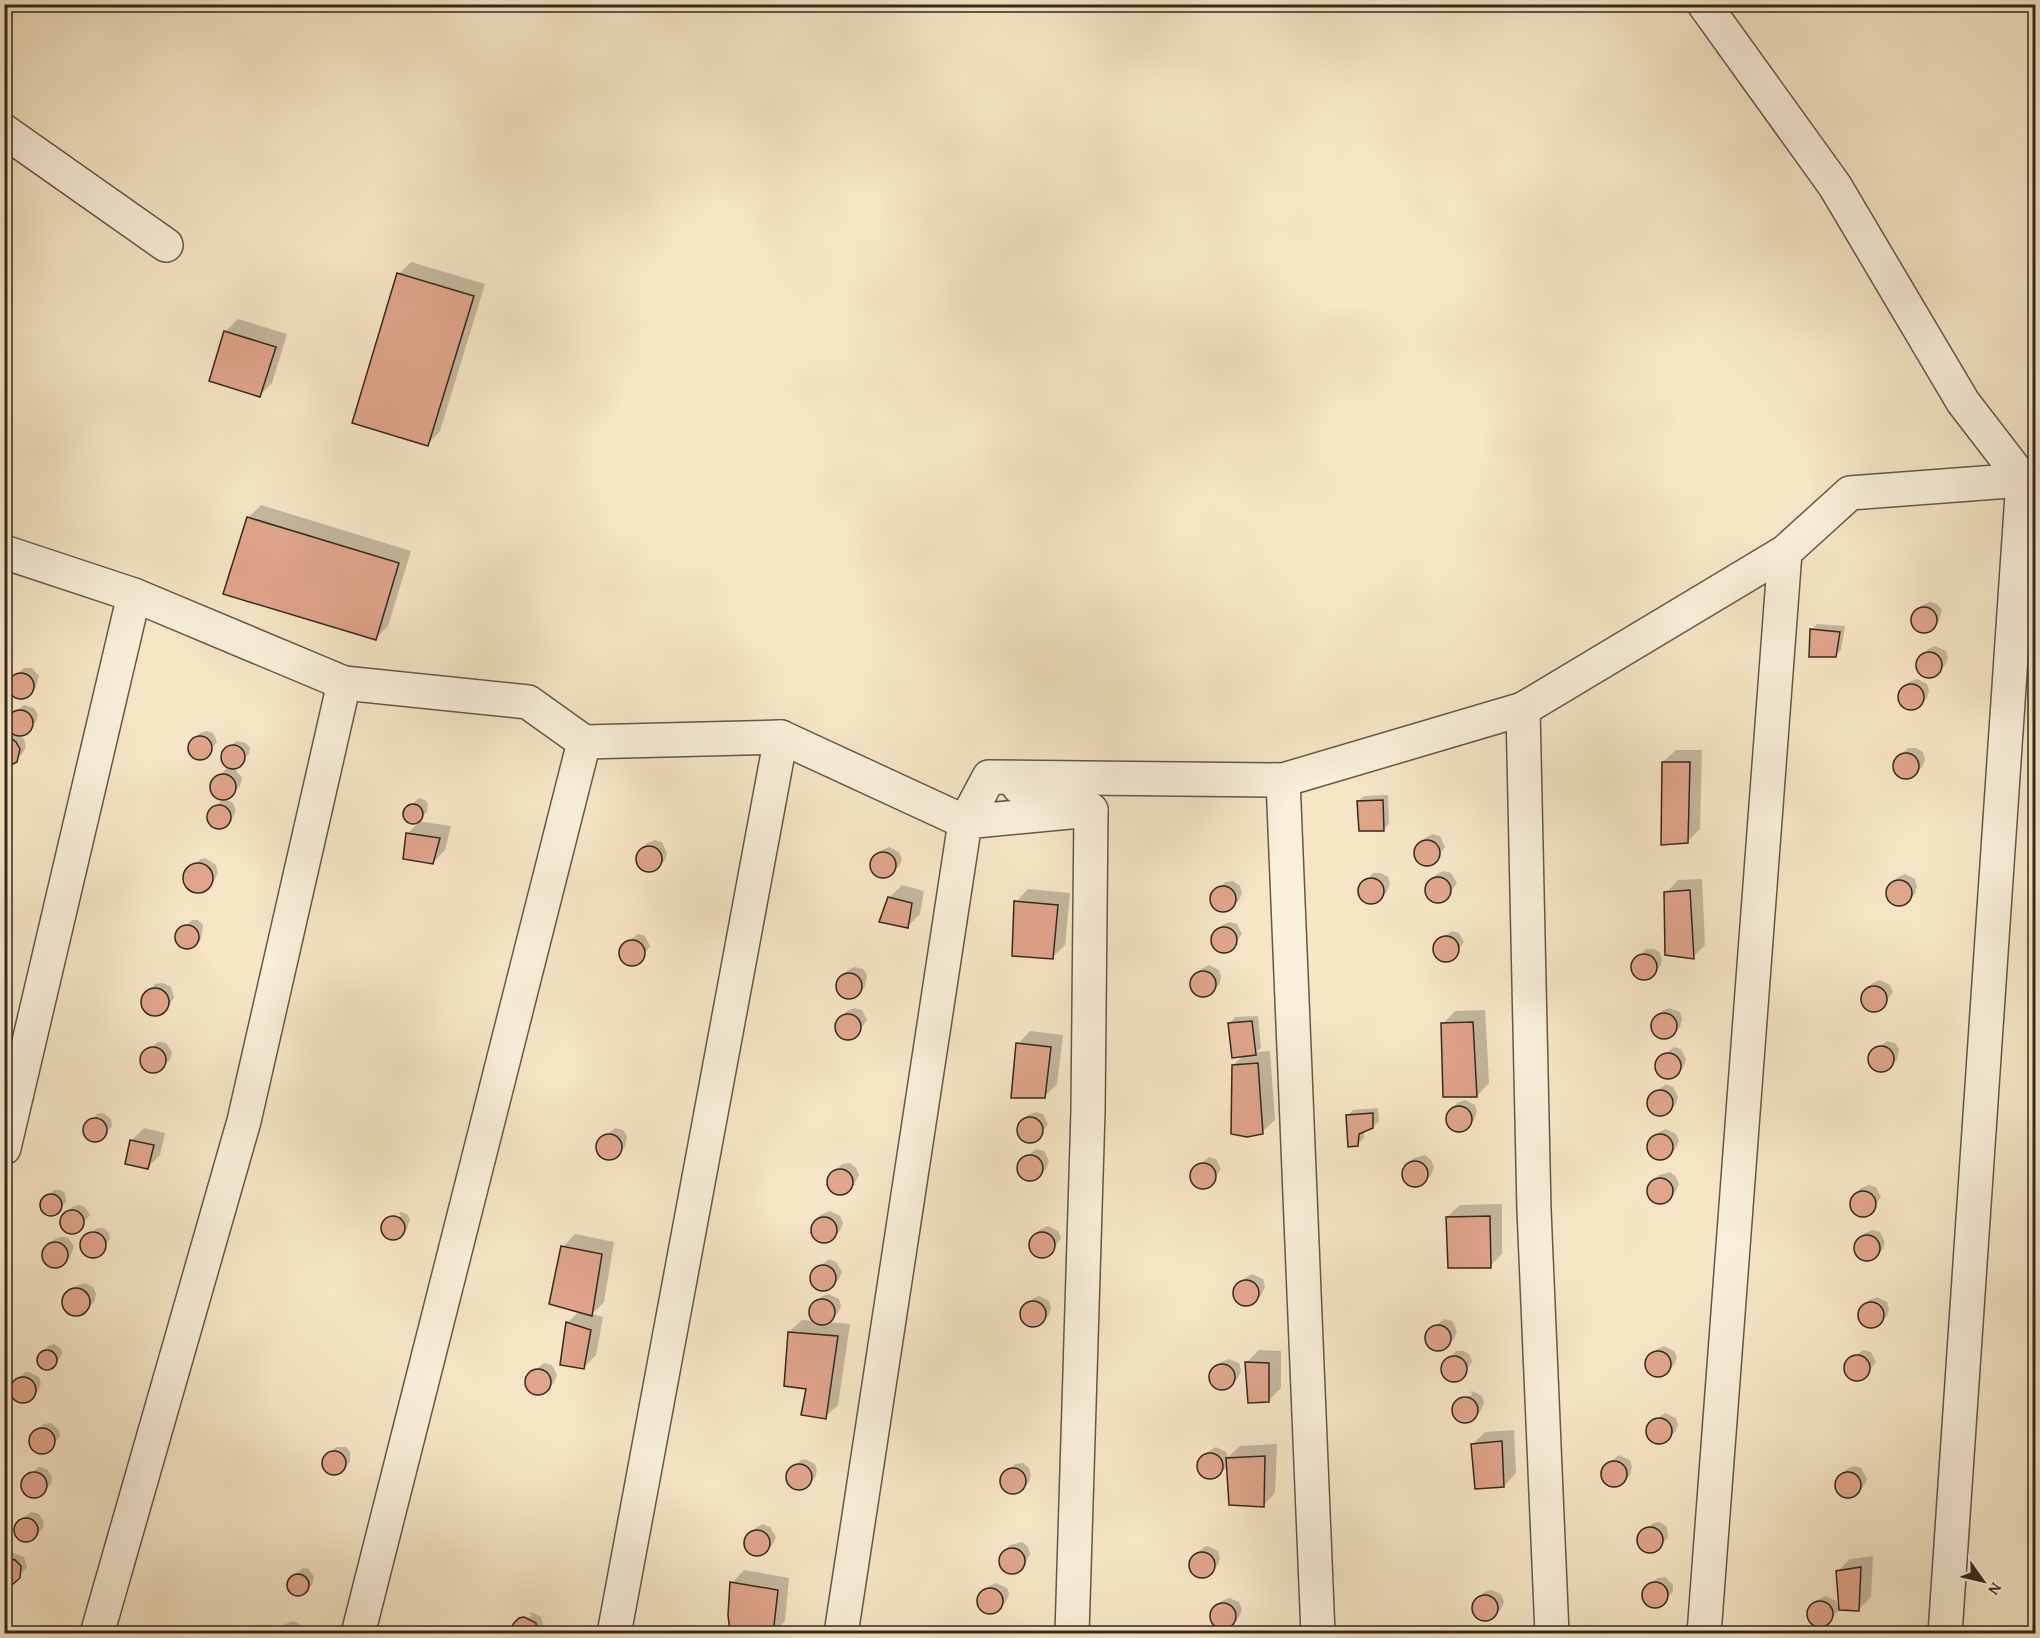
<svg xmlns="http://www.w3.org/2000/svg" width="2040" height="1638" viewBox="0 0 2040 1638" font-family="'Gentium Book Plus',serif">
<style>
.shadow{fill:#0003}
.building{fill:#e1a58c;stroke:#33291d;stroke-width:1.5}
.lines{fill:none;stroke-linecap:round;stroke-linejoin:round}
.minor-casing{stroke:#645847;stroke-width:36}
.minor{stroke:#f9efda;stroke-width:33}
</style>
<rect width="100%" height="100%" fill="#f6e6c6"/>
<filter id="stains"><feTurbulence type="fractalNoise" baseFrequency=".00333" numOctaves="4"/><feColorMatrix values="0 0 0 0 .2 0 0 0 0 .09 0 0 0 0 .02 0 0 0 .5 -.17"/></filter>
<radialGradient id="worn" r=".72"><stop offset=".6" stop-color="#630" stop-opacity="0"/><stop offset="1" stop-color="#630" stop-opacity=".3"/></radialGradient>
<g class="shadow">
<polygon points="411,262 485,284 440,431 428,444 399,274"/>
<polygon points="238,319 287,334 272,383 260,395 225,332"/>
<polygon points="261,505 411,551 388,626 375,639 225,593 249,517"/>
<polygon points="1930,602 1937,604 1942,610 1939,621 1933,627 1923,632 1916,629 1912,622 1916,611 1922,605"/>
<polygon points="1817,624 1845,626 1841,650 1835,656 1811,630"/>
<polygon points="1935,646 1946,651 1948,658 1945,665 1939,672 1929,676 1919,670 1918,663 1928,649"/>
<polygon points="24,668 32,668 39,676 36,687 23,697 15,696 10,691 11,679"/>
<polygon points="1917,679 1927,684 1929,691 1927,698 1920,704 1909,709 1903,706 1899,695 1909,682"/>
<polygon points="24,705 34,708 38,715 36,722 19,735 24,739 26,747 22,754 16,760 4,739 10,734 14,734 9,726 11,715"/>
<polygon points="207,731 213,733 217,742 206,756 200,758 193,756 190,750 194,739 200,733"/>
<polygon points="237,741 246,743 250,748 249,754 235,767 226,764 223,758 224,751"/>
<polygon points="1908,748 1916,748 1923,752 1925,760 1922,767 1909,778 1898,775 1894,768 1896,760"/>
<polygon points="1676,750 1702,750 1700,829 1687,842 1663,762"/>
<polygon points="227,768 235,769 242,778 240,786 228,798 217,797 212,791 212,783"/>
<polygon points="1388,795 1389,824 1383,830 1358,801 1364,796"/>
<polygon points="419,798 425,800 428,804 427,812 416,821 451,826 445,850 433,863 407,834 419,822 408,820 405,815 406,810"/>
<polygon points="227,800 233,803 236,810 233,817 227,823 217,827 209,822 208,815 221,801"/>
<polygon points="1433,834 1440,836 1445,847 1433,863 1426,865 1416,858 1415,851 1425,838"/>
<polygon points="655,840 662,842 667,853 665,860 659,866 648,871 641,867 637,861 641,850 647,843"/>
<polygon points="889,847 899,852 902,859 899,866 893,872 882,877 873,871 871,863 882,850"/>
<polygon points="205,858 216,865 218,873 214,881 208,887 196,891 188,887 185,879 187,871 201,859"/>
<polygon points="1444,871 1451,873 1457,883 1445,900 1437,902 1430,898 1426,892 1430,880 1437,874"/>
<polygon points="1373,873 1381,873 1388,877 1390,884 1387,892 1381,898 1370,903 1363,900 1360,889"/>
<polygon points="1905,874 1915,879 1917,886 1915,894 1908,900 1898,905 1891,902 1888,895 1891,884 1898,877"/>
<polygon points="1702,879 1705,945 1693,957 1666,893 1678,880"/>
<polygon points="1233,881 1240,886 1242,893 1239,900 1233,907 1222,911 1216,908 1212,897 1225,882"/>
<polygon points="902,885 924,891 920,914 907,927 889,898"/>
<polygon points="1028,889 1070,893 1065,945 1053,957 1016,902"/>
<polygon points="192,920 198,920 203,925 201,939 195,945 188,948 181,946 177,940 177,934"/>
<polygon points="1230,922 1237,924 1242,934 1230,950 1223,952 1216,949 1212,942 1216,931 1222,925"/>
<polygon points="1452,931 1459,933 1464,942 1452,959 1444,961 1437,958 1434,951 1435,943"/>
<polygon points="638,934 645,936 650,946 638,963 631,965 623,961 620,955 621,947"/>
<polygon points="1646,949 1654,949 1660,953 1662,961 1659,968 1653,974 1643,979 1636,976 1632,965"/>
<polygon points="1209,965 1219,970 1221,977 1219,985 1212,991 1202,995 1192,989 1191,982 1201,969"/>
<polygon points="855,967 863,969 867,975 865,987 859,993 848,998 841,994 838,988 842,977 848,970"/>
<polygon points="1880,980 1890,985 1893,992 1881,1009 1873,1010 1866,1007 1862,1001 1866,989 1873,983"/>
<polygon points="163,983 171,987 174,998 164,1012 151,1014 144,1010 142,1002 155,984"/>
<polygon points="854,1008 862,1010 867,1020 855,1037 847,1038 840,1035 837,1029 841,1017 847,1011"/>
<polygon points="1670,1008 1680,1012 1682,1019 1680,1027 1673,1033 1663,1038 1656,1035 1652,1024 1663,1010"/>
<polygon points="1485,1010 1489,1083 1477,1096 1443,1024 1455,1011"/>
<polygon points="1258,1016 1261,1048 1256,1052 1270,1051 1275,1120 1262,1132 1233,1065 1244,1055 1230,1023 1235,1017"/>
<polygon points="1030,1031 1063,1035 1057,1084 1044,1097 1018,1044"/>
<polygon points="1887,1041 1895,1043 1899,1049 1897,1060 1884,1071 1873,1068 1870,1061 1871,1054"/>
<polygon points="158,1042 166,1043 172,1052 170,1060 154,1072 146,1070 141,1064 142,1056"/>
<polygon points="1674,1047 1681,1049 1686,1059 1684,1066 1678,1073 1667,1077 1659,1074 1656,1067 1658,1060"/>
<polygon points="1666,1084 1673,1087 1678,1097 1676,1104 1669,1110 1659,1115 1651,1112 1648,1105 1650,1097"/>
<polygon points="1465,1100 1475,1105 1477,1112 1474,1120 1468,1126 1457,1131 1450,1127 1447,1121 1451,1110 1457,1103"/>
<polygon points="1378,1108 1379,1121 1373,1127 1364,1130 1364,1138 1358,1144 1347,1116 1353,1110"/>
<polygon points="1036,1112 1043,1114 1048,1124 1036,1140 1029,1142 1022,1139 1018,1132 1022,1121 1028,1115"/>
<polygon points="103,1113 111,1119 112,1126 101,1139 95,1141 86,1136 84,1130 97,1114"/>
<polygon points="144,1128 165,1133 160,1155 148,1167 131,1141"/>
<polygon points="615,1128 623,1130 627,1136 625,1147 612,1158 601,1155 597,1148 599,1141"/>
<polygon points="1666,1129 1676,1134 1679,1141 1676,1148 1670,1155 1659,1159 1652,1156 1649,1145 1659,1132"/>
<polygon points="1036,1149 1044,1151 1049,1161 1046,1169 1033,1179 1026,1179 1018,1170 1020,1162"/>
<polygon points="1425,1155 1431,1160 1434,1167 1431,1175 1425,1181 1414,1185 1407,1182 1404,1176 1407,1164 1414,1158"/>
<polygon points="1209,1157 1216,1159 1221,1169 1209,1186 1202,1187 1195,1184 1191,1177 1193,1170"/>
<polygon points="850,1163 856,1168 859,1175 853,1186 847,1192 839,1194 832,1190 829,1179 842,1164"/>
<polygon points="1670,1172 1676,1177 1679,1184 1676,1191 1670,1198 1659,1202 1652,1199 1649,1192 1653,1181 1659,1175"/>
<polygon points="1869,1185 1876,1187 1881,1197 1869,1214 1862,1216 1854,1213 1851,1206 1855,1195 1861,1188"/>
<polygon points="54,1190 60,1190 65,1193 66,1202 53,1214 48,1214 42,1207 42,1201"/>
<polygon points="1502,1204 1502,1254 1490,1266 1447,1217 1460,1205"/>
<polygon points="79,1205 85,1207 90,1215 77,1231 71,1232 63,1226 62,1220 72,1207"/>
<polygon points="830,1211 840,1216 843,1223 840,1231 834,1237 823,1241 816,1238 812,1232 816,1220 822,1214"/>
<polygon points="400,1212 407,1214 410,1219 407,1229 395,1238 389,1238 383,1229 389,1219 401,1216 400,1213 391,1216"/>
<polygon points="1048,1226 1058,1231 1061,1238 1049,1255 1041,1257 1034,1253 1030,1247 1034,1235 1041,1229"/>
<polygon points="97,1228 104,1228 109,1233 110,1239 98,1254 91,1256 82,1249 82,1242"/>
<polygon points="1873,1230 1880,1232 1885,1242 1883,1249 1877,1256 1866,1260 1859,1257 1855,1250 1859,1239 1865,1233"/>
<polygon points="575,1234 614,1242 604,1302 592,1314 603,1317 596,1355 583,1368 567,1323 579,1311 563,1247"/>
<polygon points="59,1237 67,1237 74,1246 70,1257 57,1267 49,1265 44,1259 44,1251 52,1241"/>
<polygon points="829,1259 836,1262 842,1272 839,1279 833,1285 822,1290 815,1287 811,1280 816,1269"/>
<polygon points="1252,1274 1263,1279 1265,1286 1262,1294 1256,1300 1245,1305 1238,1302 1234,1291 1245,1278"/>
<polygon points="85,1283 93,1287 96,1294 94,1302 81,1315 72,1314 65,1309 63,1301 67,1293 73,1287"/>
<polygon points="828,1294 839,1299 841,1306 838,1313 826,1322 850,1324 838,1405 825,1417 808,1388 789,1332 802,1320 814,1321 811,1310 821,1297"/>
<polygon points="1039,1296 1049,1301 1051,1308 1049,1315 1042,1322 1032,1326 1025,1323 1021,1312 1032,1299"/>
<polygon points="1877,1297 1887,1302 1889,1309 1887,1316 1880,1322 1870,1327 1860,1321 1859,1313 1869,1300"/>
<polygon points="1444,1319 1452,1321 1457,1331 1454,1339 1441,1349 1434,1349 1426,1340 1428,1332"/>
<polygon points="54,1344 61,1349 62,1353 58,1361 52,1367 46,1368 41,1366 38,1357 48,1346"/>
<polygon points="1664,1346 1674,1351 1677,1358 1674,1365 1668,1371 1657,1376 1650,1373 1646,1362 1657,1349"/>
<polygon points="1259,1350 1281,1351 1281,1388 1268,1401 1247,1362"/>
<polygon points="1863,1350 1871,1352 1876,1362 1864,1378 1856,1380 1849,1377 1845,1370 1847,1363"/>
<polygon points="1456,1351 1464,1351 1470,1355 1472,1362 1460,1379 1452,1380 1446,1378 1442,1367"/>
<polygon points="1229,1359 1239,1363 1241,1371 1238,1378 1232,1384 1221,1389 1214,1386 1211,1379 1215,1368 1221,1362"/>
<polygon points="544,1363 552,1365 557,1375 554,1383 541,1393 534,1393 527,1383 528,1376"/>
<polygon points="25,1372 29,1372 39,1377 41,1384 38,1391 32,1397 22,1402 15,1399 11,1392 13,1384"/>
<polygon points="1472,1391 1482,1396 1484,1403 1481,1410 1475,1417 1465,1421 1455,1415 1454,1408 1459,1400 1472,1395 1471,1392 1463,1396"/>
<polygon points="1665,1413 1676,1418 1678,1425 1675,1432 1662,1443 1655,1442 1647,1433 1649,1425"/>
<polygon points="51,1423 59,1430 60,1437 46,1452 38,1452 31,1444 32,1436 43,1424"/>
<polygon points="1514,1430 1516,1473 1504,1486 1473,1444 1485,1432"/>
<polygon points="1277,1444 1275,1493 1263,1506 1228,1466 1220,1473 1209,1478 1202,1474 1198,1468 1202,1457 1209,1451 1216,1447 1226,1452 1228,1457 1240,1446"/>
<polygon points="336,1447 346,1447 350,1452 350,1462 338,1473 331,1473 325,1465 325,1458"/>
<polygon points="1619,1455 1630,1460 1632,1467 1630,1475 1617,1486 1609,1485 1603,1480 1603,1468"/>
<polygon points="805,1459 815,1464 817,1471 815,1478 802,1489 791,1486 787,1479 788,1471 801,1460"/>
<polygon points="1023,1463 1029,1468 1031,1475 1029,1482 1023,1489 1012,1493 1005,1490 1001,1483 1003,1476 1015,1464"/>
<polygon points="1854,1466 1861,1468 1867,1479 1864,1486 1858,1492 1847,1497 1840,1493 1837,1487 1840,1476 1847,1469"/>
<polygon points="39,1467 47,1469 52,1477 51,1484 35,1497 31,1496 25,1492 23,1484 26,1477"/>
<polygon points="31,1512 39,1514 44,1522 43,1528 32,1540 24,1541 16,1534 18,1522"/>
<polygon points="1660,1522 1667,1527 1668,1538 1653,1552 1646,1551 1640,1546 1639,1539 1653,1523"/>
<polygon points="763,1524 770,1527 776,1537 773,1544 767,1550 756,1555 747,1549 746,1541 756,1528"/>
<polygon points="1022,1542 1028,1547 1030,1554 1025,1564 1019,1571 1011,1573 1004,1569 1000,1563 1004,1551 1010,1545"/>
<polygon points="1208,1546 1218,1551 1220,1558 1218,1565 1211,1572 1200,1577 1194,1574 1190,1566 1191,1559 1204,1547"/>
<polygon points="13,1553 24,1557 27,1567 16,1580 5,1582 4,1558"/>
<polygon points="1873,1556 1871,1597 1858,1610 1838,1571 1850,1559"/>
<polygon points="303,1568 309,1569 314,1577 312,1585 300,1594 293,1593 289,1588 291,1578"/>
<polygon points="744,1570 789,1578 785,1621 772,1634 732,1583"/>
<polygon points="1665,1577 1673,1585 1673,1592 1658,1607 1650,1606 1645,1601 1643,1593 1657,1578"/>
<polygon points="996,1583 1007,1588 1009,1594 1006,1602 1000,1608 989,1613 980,1607 978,1599 989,1586"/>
<polygon points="1491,1590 1501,1594 1504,1602 1501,1609 1495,1615 1484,1620 1477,1617 1474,1610 1478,1599 1484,1592"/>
<polygon points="1826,1596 1836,1601 1839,1609 1830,1622 1819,1626 1812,1623 1808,1616 1812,1605 1819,1599"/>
<polygon points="1229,1598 1239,1602 1242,1610 1239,1617 1233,1624 1222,1628 1215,1625 1211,1618 1215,1607 1222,1601"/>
<polygon points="531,1612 541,1617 543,1624 541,1632 539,1634 514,1634 518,1622 532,1616 530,1613 522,1617"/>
<polygon points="293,1621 301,1625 304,1630 304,1634 277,1634 285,1624"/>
<polygon points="6,1622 12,1626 14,1634 4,1634"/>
<polygon points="969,1629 977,1629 983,1634 964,1634"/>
<polygon points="1897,1631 1897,1634 1862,1634"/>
</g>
<g class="building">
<polygon points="397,273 474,296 428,446 352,423"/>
<polygon points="224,331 276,347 260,397 209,381"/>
<polygon points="247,517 399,563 376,640 223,594"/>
<circle cx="1924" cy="620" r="13"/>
<polygon points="1810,629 1840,632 1836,657 1809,657"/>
<circle cx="1929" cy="665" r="13"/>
<circle cx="21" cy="686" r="13"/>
<circle cx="1911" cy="697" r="13"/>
<circle cx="20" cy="723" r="13"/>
<circle cx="200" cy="748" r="12"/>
<polygon points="4,738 12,739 16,742 20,749 17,762 9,766 4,766"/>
<circle cx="233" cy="757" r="12"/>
<circle cx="1906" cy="766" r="13"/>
<polygon points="1662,762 1690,762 1688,843 1661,845"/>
<circle cx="223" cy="787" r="13"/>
<polygon points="1383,800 1384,831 1359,831 1357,801"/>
<circle cx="413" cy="814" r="10"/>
<circle cx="219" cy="817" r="12"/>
<polygon points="406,833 440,838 433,864 403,859"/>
<circle cx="1427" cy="853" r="13"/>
<circle cx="649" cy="859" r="13"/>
<circle cx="883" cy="865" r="13"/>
<circle cx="198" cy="878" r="15"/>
<circle cx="1438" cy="890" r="13"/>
<circle cx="1371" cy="891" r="13"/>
<circle cx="1899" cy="893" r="13"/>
<circle cx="1223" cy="899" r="13"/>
<polygon points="1690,890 1694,959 1665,955 1664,892"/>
<polygon points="888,897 912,903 908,928 879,922"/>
<polygon points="1014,901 1058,905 1053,959 1012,956"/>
<circle cx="187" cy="937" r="12"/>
<circle cx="1224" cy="940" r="13"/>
<circle cx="1446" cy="949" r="13"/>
<circle cx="632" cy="953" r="13"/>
<circle cx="1644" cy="967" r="13"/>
<circle cx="1203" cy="984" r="13"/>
<circle cx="849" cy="986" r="13"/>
<circle cx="1874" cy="999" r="13"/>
<circle cx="155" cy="1002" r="14"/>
<circle cx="1664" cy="1026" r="13"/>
<circle cx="848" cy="1027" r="13"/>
<polygon points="1252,1021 1256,1055 1232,1058 1228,1023"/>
<polygon points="1473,1022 1477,1097 1443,1097 1441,1023"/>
<polygon points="1016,1043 1051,1047 1045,1098 1011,1098"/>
<circle cx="1881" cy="1059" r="13"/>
<circle cx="153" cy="1060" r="13"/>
<circle cx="1668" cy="1066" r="13"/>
<polygon points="1258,1063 1263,1134 1247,1137 1231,1134 1232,1065"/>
<circle cx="1660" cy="1103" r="13"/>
<circle cx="1459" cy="1119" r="13"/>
<polygon points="1373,1113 1373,1128 1359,1134 1358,1146 1348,1147 1346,1115"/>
<circle cx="1030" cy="1130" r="13"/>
<circle cx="95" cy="1130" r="12"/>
<circle cx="609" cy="1147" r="13"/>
<circle cx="1660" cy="1147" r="13"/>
<polygon points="130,1140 154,1145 148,1169 125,1164"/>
<circle cx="1030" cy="1168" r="13"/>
<circle cx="1415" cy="1174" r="13"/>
<circle cx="1203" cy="1176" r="13"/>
<circle cx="840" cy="1182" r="13"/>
<circle cx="1660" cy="1191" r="13"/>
<circle cx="1863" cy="1204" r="13"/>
<circle cx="51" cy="1205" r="11"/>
<circle cx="72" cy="1222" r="12"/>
<polygon points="1490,1216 1491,1268 1448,1268 1446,1217"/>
<circle cx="393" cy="1228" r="12"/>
<circle cx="824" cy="1230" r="13"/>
<circle cx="1042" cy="1245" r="13"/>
<circle cx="93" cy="1245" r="13"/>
<circle cx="1867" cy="1248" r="13"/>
<circle cx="55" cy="1255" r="13"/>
<polygon points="561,1246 602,1254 592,1316 549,1304"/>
<circle cx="823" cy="1278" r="13"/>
<circle cx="1246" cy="1293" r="13"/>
<circle cx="76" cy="1302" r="14"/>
<circle cx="822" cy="1312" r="13"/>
<circle cx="1033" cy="1314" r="13"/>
<circle cx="1871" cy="1315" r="13"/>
<polygon points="566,1322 591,1330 584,1369 560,1365"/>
<circle cx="1438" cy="1338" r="13"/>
<polygon points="788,1332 838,1336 826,1419 801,1415 806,1389 784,1386"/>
<circle cx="47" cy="1360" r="10"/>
<circle cx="1658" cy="1364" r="13"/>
<circle cx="1857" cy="1368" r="13"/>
<circle cx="1454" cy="1369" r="13"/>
<polygon points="1245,1362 1269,1363 1269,1402 1248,1403"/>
<circle cx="1222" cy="1377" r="13"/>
<circle cx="538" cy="1382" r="13"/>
<circle cx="23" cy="1390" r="13"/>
<circle cx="1465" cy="1410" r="13"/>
<circle cx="1659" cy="1431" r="13"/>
<circle cx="42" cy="1441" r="13"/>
<polygon points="1502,1441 1504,1487 1475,1489 1471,1444"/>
<circle cx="334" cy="1463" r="12"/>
<circle cx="1210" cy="1466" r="13"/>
<polygon points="1265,1456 1264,1507 1229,1505 1226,1458"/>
<circle cx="1614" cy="1474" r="13"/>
<circle cx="799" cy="1477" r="13"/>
<circle cx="1013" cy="1481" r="13"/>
<circle cx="1848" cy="1485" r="13"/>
<circle cx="34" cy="1485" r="13"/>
<circle cx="26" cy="1530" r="12"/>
<circle cx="1650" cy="1540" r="13"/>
<circle cx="757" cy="1543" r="13"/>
<circle cx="1012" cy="1561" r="13"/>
<circle cx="1202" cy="1565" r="13"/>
<polygon points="7,1558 15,1560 21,1566 20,1578 13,1584 4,1584 4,1559"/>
<polygon points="1861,1567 1859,1611 1839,1610 1836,1571"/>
<circle cx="298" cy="1585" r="11"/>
<circle cx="1655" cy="1595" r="13"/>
<polygon points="730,1582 778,1590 773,1634 730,1633 728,1615"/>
<circle cx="990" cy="1601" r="13"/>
<circle cx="1485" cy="1608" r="13"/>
<circle cx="1820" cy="1614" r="13"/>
<circle cx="1223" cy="1616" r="13"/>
<polygon points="524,1617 536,1623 537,1634 512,1634 513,1624 519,1618"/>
<polygon points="286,1627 291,1627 298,1634 274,1634 278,1630"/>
</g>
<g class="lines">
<defs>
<g id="minor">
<polyline points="1704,4 1835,186 1963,402 2023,480 1945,1634"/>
<polyline points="4,131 166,245"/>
<polyline points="4,552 134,595 344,683 528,702 584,742 781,737 965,822 989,777 1283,780 1523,709 1785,552 1850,493 2023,480 2036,481"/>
<polyline points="1523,709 1534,1210 1552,1634"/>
<polyline points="1283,780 1318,1634"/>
<polyline points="4,1148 134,595"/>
<polyline points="97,1634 244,1121 344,683"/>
<polyline points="358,1634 584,742"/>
<polyline points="614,1634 781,737"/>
<polyline points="841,1634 965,822 1091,810 1019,787"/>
<polyline points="1072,1634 1088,1111 1091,810"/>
<polyline points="1704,1634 1785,552"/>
</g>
</defs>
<use href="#minor" class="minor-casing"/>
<use href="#minor" class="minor"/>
</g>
<rect width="2040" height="1638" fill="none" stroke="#f6e6c6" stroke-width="24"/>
<rect x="6" y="6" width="2028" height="1626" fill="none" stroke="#33291d" stroke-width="3"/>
<rect x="12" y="12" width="2016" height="1614" fill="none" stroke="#33291d" stroke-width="1.5"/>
<g transform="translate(1983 1581) rotate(124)" stroke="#f9efda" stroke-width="4.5" paint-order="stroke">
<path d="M0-4.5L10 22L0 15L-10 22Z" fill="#33291d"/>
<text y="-9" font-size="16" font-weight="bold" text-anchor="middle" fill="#33291d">N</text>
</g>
<rect width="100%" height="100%" filter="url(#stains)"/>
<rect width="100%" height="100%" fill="url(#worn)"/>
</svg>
